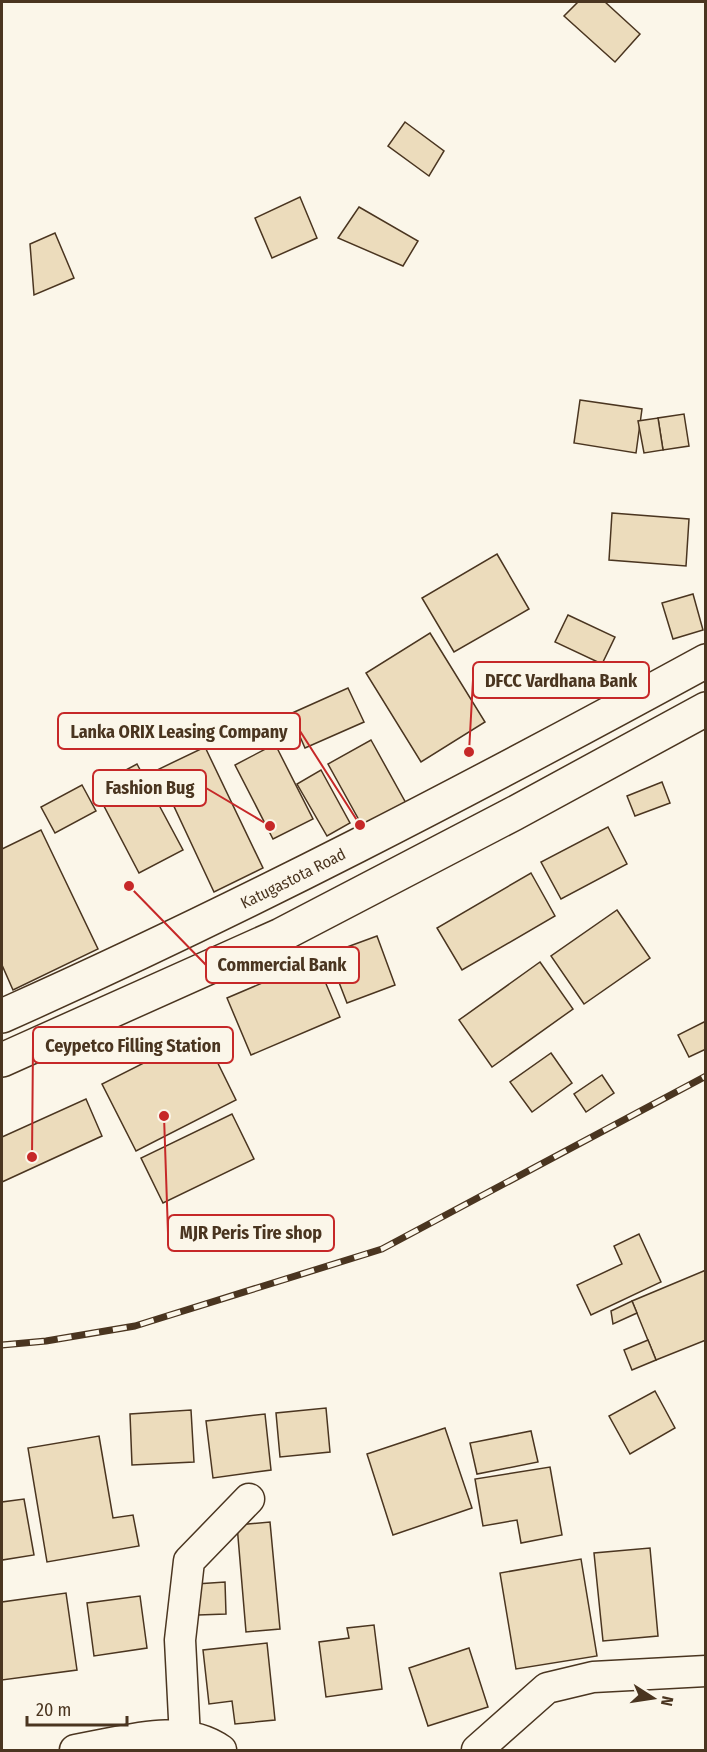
<svg xmlns="http://www.w3.org/2000/svg" width="707" height="1752" viewBox="0 0 707 1752" font-family="'Fira Sans Condensed',sans-serif">
<style>
.building{fill:#ecdcbc;stroke:#4a3520;stroke-width:1.5}
.lines{fill:none;stroke-linecap:round;stroke-linejoin:round}
.minor-casing{stroke:#4a3520;stroke-width:33}
.trunk-casing{stroke:#4a3520;stroke-width:36}
.minor{stroke:#fbf6e9;stroke-width:30}
.trunk{stroke:#fbf6e9;stroke-width:33}
.rail-casing{stroke:#4a3520;stroke-width:7}
.rail{stroke:#fbf6e9;stroke-width:4.5;stroke-dasharray:14;stroke-linecap:butt}
.labels{text-anchor:middle;stroke-width:4.5;stroke-linejoin:round;paint-order:stroke}
.street-label{font-size:16px;fill:#4a3520;stroke:#fbf6e9}
.leader{fill:none;stroke:#c62828;stroke-width:2}
.callout-dot{fill:#c62828;stroke:#fbf6e9;stroke-width:2}
.callout{fill:#fbf6e9;stroke:#c62828;stroke-width:2}
.callout-label{font-size:18px;text-anchor:middle;font-weight:bold;fill:#4a3520}
</style>
<rect width="100%" height="100%" fill="#fbf6e9"/>
<g class="building">
<polygon points="578,2 605,2 640,34 615,62 564,16"/>
<polygon points="405,122 444,151 429,176 388,146"/>
<polygon points="300,197 317,238 272,258 255,218"/>
<polygon points="359,207 418,241 403,266 338,238"/>
<polygon points="55,233 74,278 34,295 30,244"/>
<polygon points="580,400 642,409 636,453 574,443"/>
<polygon points="684,414 689,446 663,450 658,418"/>
<polygon points="658,418 663,450 644,453 638,421"/>
<polygon points="612,513 689,519 686,566 609,560"/>
<polygon points="497,554 529,609 454,652 422,598"/>
<polygon points="693,594 703,630 673,639 662,603"/>
<polygon points="568,615 615,637 602,664 555,642"/>
<polygon points="430,633 485,722 421,762 366,673"/>
<polygon points="348,688 364,722 305,748 290,714"/>
<polygon points="371,740 407,805 364,829 328,764"/>
<polygon points="275,744 313,819 273,839 235,765"/>
<polygon points="205,747 263,868 214,892 157,770"/>
<polygon points="137,764 183,850 139,873 94,787"/>
<polygon points="321,770 350,823 327,836 297,784"/>
<polygon points="662,782 670,803 635,816 627,796"/>
<polygon points="82,785 96,811 55,833 41,807"/>
<polygon points="608,827 627,864 561,899 541,862"/>
<polygon points="41,830 98,949 13,990 2,965 2,849"/>
<polygon points="531,873 555,916 462,970 437,928"/>
<polygon points="617,910 650,958 584,1004 551,956"/>
<polygon points="377,936 395,985 347,1003 328,954"/>
<polygon points="316,960 340,1017 251,1055 227,998"/>
<polygon points="540,962 573,1009 492,1067 459,1020"/>
<polygon points="706,1021 706,1049 689,1057 678,1035"/>
<polygon points="203,1033 236,1100 136,1151 102,1084"/>
<polygon points="551,1053 572,1083 532,1112 510,1082"/>
<polygon points="602,1075 614,1093 586,1112 574,1094"/>
<polygon points="86,1099 102,1136 2,1182 2,1137"/>
<polygon points="232,1114 254,1159 163,1203 141,1158"/>
<polygon points="639,1234 661,1282 591,1315 577,1285 622,1264 614,1246"/>
<polygon points="706,1270 706,1340 656,1360 632,1301"/>
<polygon points="632,1301 637,1313 613,1324 611,1311"/>
<polygon points="648,1340 656,1360 632,1370 624,1350"/>
<polygon points="655,1391 675,1428 630,1454 609,1416"/>
<polygon points="326,1408 330,1452 280,1457 276,1413"/>
<polygon points="191,1410 194,1462 132,1465 130,1414"/>
<polygon points="265,1414 271,1470 213,1478 206,1421"/>
<polygon points="445,1428 472,1508 393,1535 367,1454"/>
<polygon points="531,1431 538,1462 477,1474 470,1443"/>
<polygon points="99,1436 113,1518 133,1515 139,1546 47,1562 28,1448"/>
<polygon points="550,1467 562,1535 521,1543 517,1520 483,1526 475,1479"/>
<polygon points="24,1499 34,1555 2,1560 2,1502"/>
<polygon points="270,1522 280,1629 246,1632 237,1525"/>
<polygon points="650,1548 658,1636 603,1641 594,1553"/>
<polygon points="581,1559 597,1656 516,1669 500,1573"/>
<polygon points="225,1582 226,1614 198,1615 196,1584"/>
<polygon points="66,1593 77,1670 2,1680 2,1602"/>
<polygon points="140,1596 147,1648 94,1656 87,1603"/>
<polygon points="374,1625 382,1689 326,1697 319,1642 349,1638 347,1628"/>
<polygon points="267,1643 275,1720 235,1724 232,1701 209,1704 203,1650"/>
<polygon points="469,1648 488,1707 428,1726 409,1668"/>
</g>
<g class="lines">
<defs>
<g id="minor">
<polyline points="185,1738 180,1640 189,1561 249,1499"/>
<path d="M75,1750C120,1743 181,1721 221,1750"/>
<polyline points="477,1750 547,1688 593,1677 706,1671"/>
</g>
<g id="trunk">
<path id="s1" d="M2,1016C242,909 475,787 706,661"/>
<polyline points="2,1060 281,935 513,814 706,709"/>
</g>
</defs>
<use href="#minor" class="minor-casing"/>
<use href="#trunk" class="trunk-casing"/>
<use href="#minor" class="minor"/>
<use href="#trunk" class="trunk"/>
<defs>
<polyline id="rail" points="2,1345 46,1341 135,1326 382,1249 706,1076"/>
</defs>
<use href="#rail" class="rail-casing"/>
<use href="#rail" class="rail"/>
</g>
<g class="labels">
<g class="street-label">
<text dy="6" stroke="none"><textPath href="#s1" startOffset="322">Katugastota Road</textPath></text>
</g>
</g>
<path class="leader" d="M469 752L473 680M360 825L300 731M270 826L206 788M129 886L206 965M32 1157L33 1045M164 1116L168 1233"/>
<g class="callout-dot">
<circle cx="469" cy="752" r="6"/>
<circle cx="360" cy="825" r="6"/>
<circle cx="270" cy="826" r="6"/>
<circle cx="129" cy="886" r="6"/>
<circle cx="32" cy="1157" r="6"/>
<circle cx="164" cy="1116" r="6"/>
</g>
<g class="callout">
<rect x="473" y="662" width="176" height="36" rx="6"/>
<rect x="58" y="713" width="242" height="36" rx="6"/>
<rect x="93" y="770" width="113" height="36" rx="6"/>
<rect x="206" y="947" width="153" height="36" rx="6"/>
<rect x="33" y="1027" width="200" height="36" rx="6"/>
<rect x="168" y="1215" width="166" height="36" rx="6"/>
</g>
<g class="callout-label">
<text x="561" y="687">DFCC Vardhana Bank</text>
<text x="179" y="738">Lanka ORIX Leasing Company</text>
<text x="150" y="794">Fashion Bug</text>
<text x="282" y="971">Commercial Bank</text>
<text x="133" y="1052">Ceypetco Filling Station</text>
<text x="251" y="1239">MJR Peris Tire shop</text>
</g>
<rect width="707" height="1752" fill="none" stroke="#4a3520" stroke-width="6"/>
<g transform="translate(653 1698) rotate(102)" stroke="#fbf6e9" stroke-width="4.5" paint-order="stroke">
<path d="M0-4.5L10 22L0 15L-10 22Z" fill="#4a3520"/>
<text y="-9" font-size="16" font-weight="bold" text-anchor="middle" fill="#4a3520">N</text>
</g>
<path d="M27 1716v9h100v-9" fill="none" stroke="#4a3520" stroke-width="3"/>
<text x="36" y="1716" font-size="18" fill="#4a3520" stroke="#fbf6e9" stroke-width="4.5" paint-order="stroke">20 m</text>
</svg>
